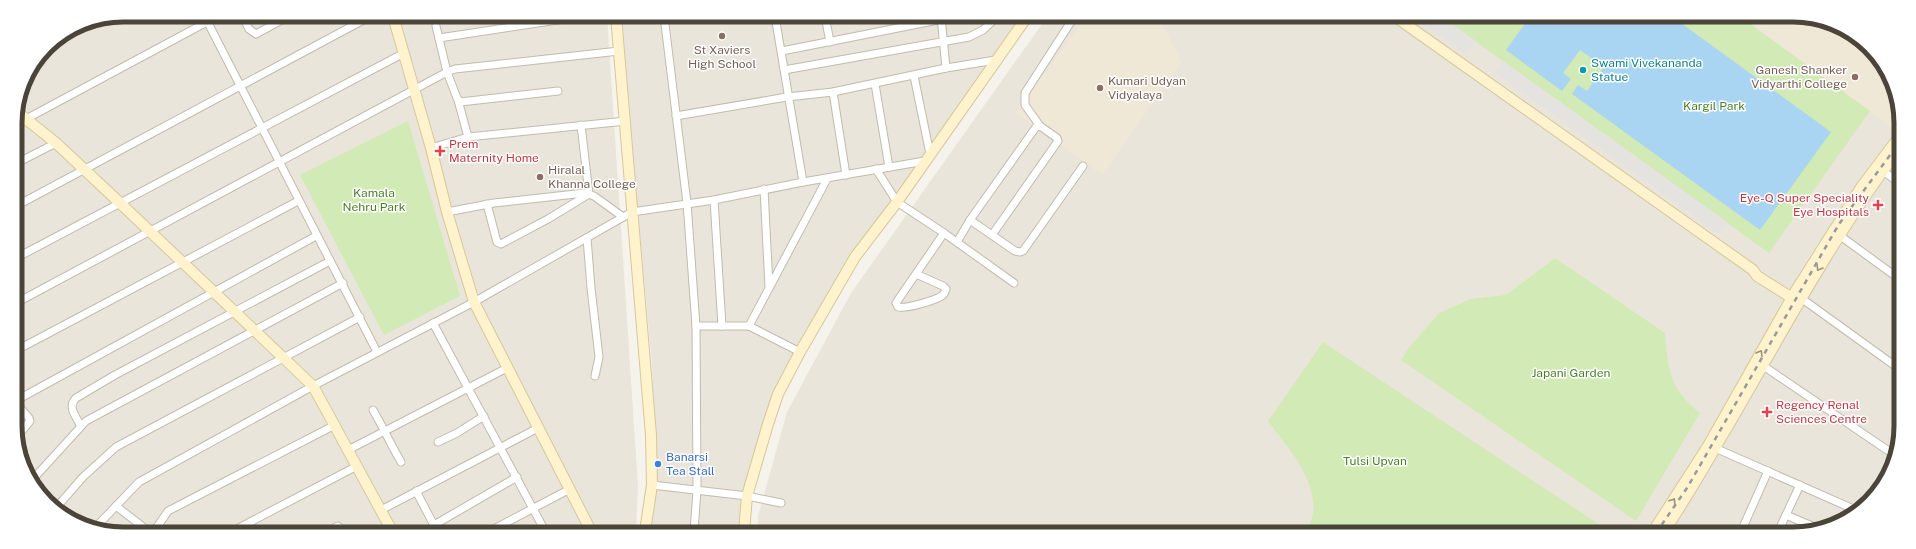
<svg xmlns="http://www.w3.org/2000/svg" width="1916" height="549" viewBox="0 0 1916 549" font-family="'Public Sans',sans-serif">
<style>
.residential{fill:#eae5da}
.education{fill:#efe8d6}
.green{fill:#d2eab5}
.parking{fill:#e5e3e0}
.water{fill:#a9d4f2}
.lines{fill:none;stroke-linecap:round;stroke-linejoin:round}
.street-casing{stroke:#c2bbae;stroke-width:9}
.secondary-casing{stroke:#d6c79b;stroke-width:12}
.street{stroke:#fff;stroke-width:7}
.secondary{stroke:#fff3cd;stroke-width:10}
.rail{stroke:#9a9a9a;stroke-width:2.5;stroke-dasharray:5 5;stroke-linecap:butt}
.oneway{stroke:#9c937c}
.education-dot{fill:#8d6e63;stroke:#fff;stroke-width:1.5}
.culture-dot{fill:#0f9aa8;stroke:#fff;stroke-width:1.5}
.health-dot{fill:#e0444e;stroke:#fff;stroke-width:1.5}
.shop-dot{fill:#3f7fe0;stroke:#fff;stroke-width:1.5}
.labels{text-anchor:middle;stroke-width:3;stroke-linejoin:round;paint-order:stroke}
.education-label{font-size:12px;fill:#785e54;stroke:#fff;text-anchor:start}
.culture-label{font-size:12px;fill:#0d838f;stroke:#fff;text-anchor:start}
.park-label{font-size:12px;fill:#4a7f2a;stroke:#fff}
.health-label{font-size:12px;fill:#be3a42;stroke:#fff;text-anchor:start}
.shop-label{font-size:12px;fill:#366cbe;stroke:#fff;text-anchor:start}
.rim{fill:none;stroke:#4b4439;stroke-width:5}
</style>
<rect width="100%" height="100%" fill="#f6f3ec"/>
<g class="residential">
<polygon points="123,15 607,16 638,486 636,531 95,530 46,502 17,447 15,116 23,81 47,46 82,23"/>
<polygon points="620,16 1024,17 936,142 863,240 773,401 743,532 650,531 655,449 652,365"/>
<polygon points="1047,17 1821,19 1874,52 1899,102 1897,454 1864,507 1834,526 1800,534 758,532 758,516 787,412 851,293"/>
</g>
<g class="education">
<polygon points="1086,17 1159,17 1182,62 1102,175 1016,113"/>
<polygon points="1742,18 1821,19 1874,52 1899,102 1899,118 1891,128 1870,111"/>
</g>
<g class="green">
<polygon points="1443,18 1742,18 1870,111 1769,253"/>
<polygon points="408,121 460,296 384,335 300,175"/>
<path d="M1555,258L1665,333C1668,370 1669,388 1700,413L1636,521L1401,360L1408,349L1439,313L1471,299L1506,295Z"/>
<path d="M1323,342L1612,533H1314L1308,529C1310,524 1312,519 1313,514C1317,478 1287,447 1268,421Z"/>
</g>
<g class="parking">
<polygon points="1415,18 1443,18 1476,41 1466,54"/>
<polygon points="1503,61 1727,222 1719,234 1494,72"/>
</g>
<polygon class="water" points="1529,18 1674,18 1831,132 1760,230 1572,94 1578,85 1587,91 1604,67 1580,50 1563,73 1571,79 1562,91 1506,50"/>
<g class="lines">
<defs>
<g id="street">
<polyline points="204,15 377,352"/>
<polyline points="242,15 249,29 256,34 291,15"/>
<polyline points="664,16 687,203 696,326 697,490 694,532"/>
<polyline points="775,16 803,182"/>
<polyline points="825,16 830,42"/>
<polyline points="941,17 946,68"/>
<polyline points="436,26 447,72 457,98 460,102 558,91"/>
<polyline points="76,27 85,23"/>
<polyline points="439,38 571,18"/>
<polyline points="782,51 953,17"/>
<polyline points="784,70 969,37 983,30 997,17"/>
<polyline points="914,76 930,154"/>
<polyline points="875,84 889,167"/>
<polyline points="833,92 846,175"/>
<polyline points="458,100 468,137"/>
<polyline points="676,116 787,97 833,92 946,68 996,60"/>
<polyline points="26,119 220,15"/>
<polyline points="1040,126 1025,105 1025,93 1074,17"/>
<polyline points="431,148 468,137 626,121"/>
<polyline points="15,164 56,143"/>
<polyline points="876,169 897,202 944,233 1014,283"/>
<polyline points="1882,170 1899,183"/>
<polyline points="764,189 769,287"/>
<polyline points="714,200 722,326"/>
<polyline points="487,204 497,242 501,244 548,219 589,194 581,125"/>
<polyline points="16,206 371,16"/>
<polyline points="447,212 494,203 585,193 594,196 623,217"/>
<polyline points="992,235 1058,141 1057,138 1040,126 1036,127 970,220 1015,251 1020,252 1023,251 1083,166"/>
<polyline points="1839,235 1898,278"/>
<polyline points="587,238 591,288 599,357 595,376"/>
<polyline points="957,242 970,220"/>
<polyline points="16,258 404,53"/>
<path d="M916,274L943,286L946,289C945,291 945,293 943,295C937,300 906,309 898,307L896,303L898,300L944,233"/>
<polyline points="1801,298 1898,368"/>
<polyline points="16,303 447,72 455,69 619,51"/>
<polyline points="433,323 545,531"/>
<polyline points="696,326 749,326 800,352"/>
<polyline points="749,326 827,179"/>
<polyline points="17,350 298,201"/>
<polyline points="1762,365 1896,456"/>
<polyline points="17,400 316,236"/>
<polyline points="17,404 29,418 30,421 17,437"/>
<path d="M373,410C383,427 391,445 401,462"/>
<path d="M80,425C76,416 67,407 76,398L115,375L330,261"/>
<polyline points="438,442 457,433 484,416"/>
<polyline points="1715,448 1858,511"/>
<polyline points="348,450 507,368"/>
<polyline points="34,478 86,421 343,283"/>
<polyline points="652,485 747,496 781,503"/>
<polyline points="416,491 437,531"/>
<polyline points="116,506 147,530"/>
<polyline points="56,508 83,477 116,447 360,317"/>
<polyline points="381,510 538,428"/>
<polyline points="1786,515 1819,529"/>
<polyline points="434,525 517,477"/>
<polyline points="94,529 139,482 313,386 474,302 632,212 714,200 803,182 925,161"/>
<polyline points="155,530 168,511 335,425"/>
<polyline points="233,531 357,466"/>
<polyline points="328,531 338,526 343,531"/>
<polyline points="490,531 570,489"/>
<polyline points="1740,534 1768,471"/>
<polyline points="1777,534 1800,485"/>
</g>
<g id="secondary">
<polyline points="393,16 431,148 447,212 474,302 591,531"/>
<polyline points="616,16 651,435 652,485 645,531"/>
<polyline points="1397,18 1753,270 1757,276 1792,298 1801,298"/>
<polyline points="16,111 56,143 120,203 313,386 392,531"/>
<polyline points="744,532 747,496 768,424 778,394 800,352 855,257 897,202 1027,17"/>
<polyline points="1652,533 1708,446 1795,292 1862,186 1899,137"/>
<path d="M1663,534C1681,505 1699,477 1715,448C1775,347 1828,243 1899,149"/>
</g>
</defs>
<use href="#street" class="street-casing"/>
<use href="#secondary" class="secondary-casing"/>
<use href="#street" class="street"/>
<use href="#secondary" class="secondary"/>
<polyline class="rail" points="1656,533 1687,488 1839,224 1899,143"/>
</g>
<defs><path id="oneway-chevron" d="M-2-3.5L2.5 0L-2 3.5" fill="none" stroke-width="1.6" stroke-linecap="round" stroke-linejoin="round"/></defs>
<g class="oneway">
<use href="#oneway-chevron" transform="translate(1819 268) rotate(121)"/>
<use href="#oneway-chevron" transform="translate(1760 353) rotate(-60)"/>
<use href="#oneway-chevron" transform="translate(1673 501) rotate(-57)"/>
</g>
<g class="education-dot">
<circle cx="722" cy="36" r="4"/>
<circle cx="1855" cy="77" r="4"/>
<circle cx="1100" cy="88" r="4"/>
<circle cx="540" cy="177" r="4"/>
</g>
<circle class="culture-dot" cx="1583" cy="70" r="4"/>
<g class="health-dot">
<path d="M438 145h4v4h4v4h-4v4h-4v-4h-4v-4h4z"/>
<path d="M1876 199h4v4h4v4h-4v4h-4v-4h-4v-4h4z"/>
<path d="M1765 406h4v4h4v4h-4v4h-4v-4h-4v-4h4z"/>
</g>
<circle class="shop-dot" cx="658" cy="464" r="4"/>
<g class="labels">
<g class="education-label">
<text x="722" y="54" text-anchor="middle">St Xaviers<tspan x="722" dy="14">High School</tspan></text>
<text x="1847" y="74" text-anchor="end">Ganesh Shanker<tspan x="1847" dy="14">Vidyarthi College</tspan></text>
<text x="1108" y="85">Kumari Udyan<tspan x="1108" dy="14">Vidyalaya</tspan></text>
<text x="548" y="174">Hiralal<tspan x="548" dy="14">Khanna College</tspan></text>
</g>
<g class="culture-label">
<text x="1591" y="67">Swami Vivekananda<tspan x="1591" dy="14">Statue</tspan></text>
</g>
<g class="park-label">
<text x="1714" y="110">Kargil Park</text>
<text x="374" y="197">Kamala<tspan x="374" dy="14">Nehru Park</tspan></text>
<text x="1571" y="377">Japani Garden</text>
<text x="1375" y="465">Tulsi Upvan</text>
</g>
<g class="health-label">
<text x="449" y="148">Prem<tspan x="449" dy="14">Maternity Home</tspan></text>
<text x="1869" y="202" text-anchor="end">Eye-Q Super Speciality<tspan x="1869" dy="14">Eye Hospitals</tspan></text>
<text x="1776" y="409">Regency Renal<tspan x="1776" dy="14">Sciences Centre</tspan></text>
</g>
<g class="shop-label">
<text x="666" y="461">Banarsi<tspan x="666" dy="14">Tea Stall</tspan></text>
</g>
</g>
<path d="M0 0H1916V549H0ZM123 22H1793A101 101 0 0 1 1894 123V426A101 101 0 0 1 1793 527H123A101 101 0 0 1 22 426V123A101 101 0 0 1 123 22Z" fill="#fff" fill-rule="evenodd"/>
<path class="rim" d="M123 22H1793A101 101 0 0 1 1894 123V426A101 101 0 0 1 1793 527H123A101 101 0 0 1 22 426V123A101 101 0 0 1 123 22Z"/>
</svg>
